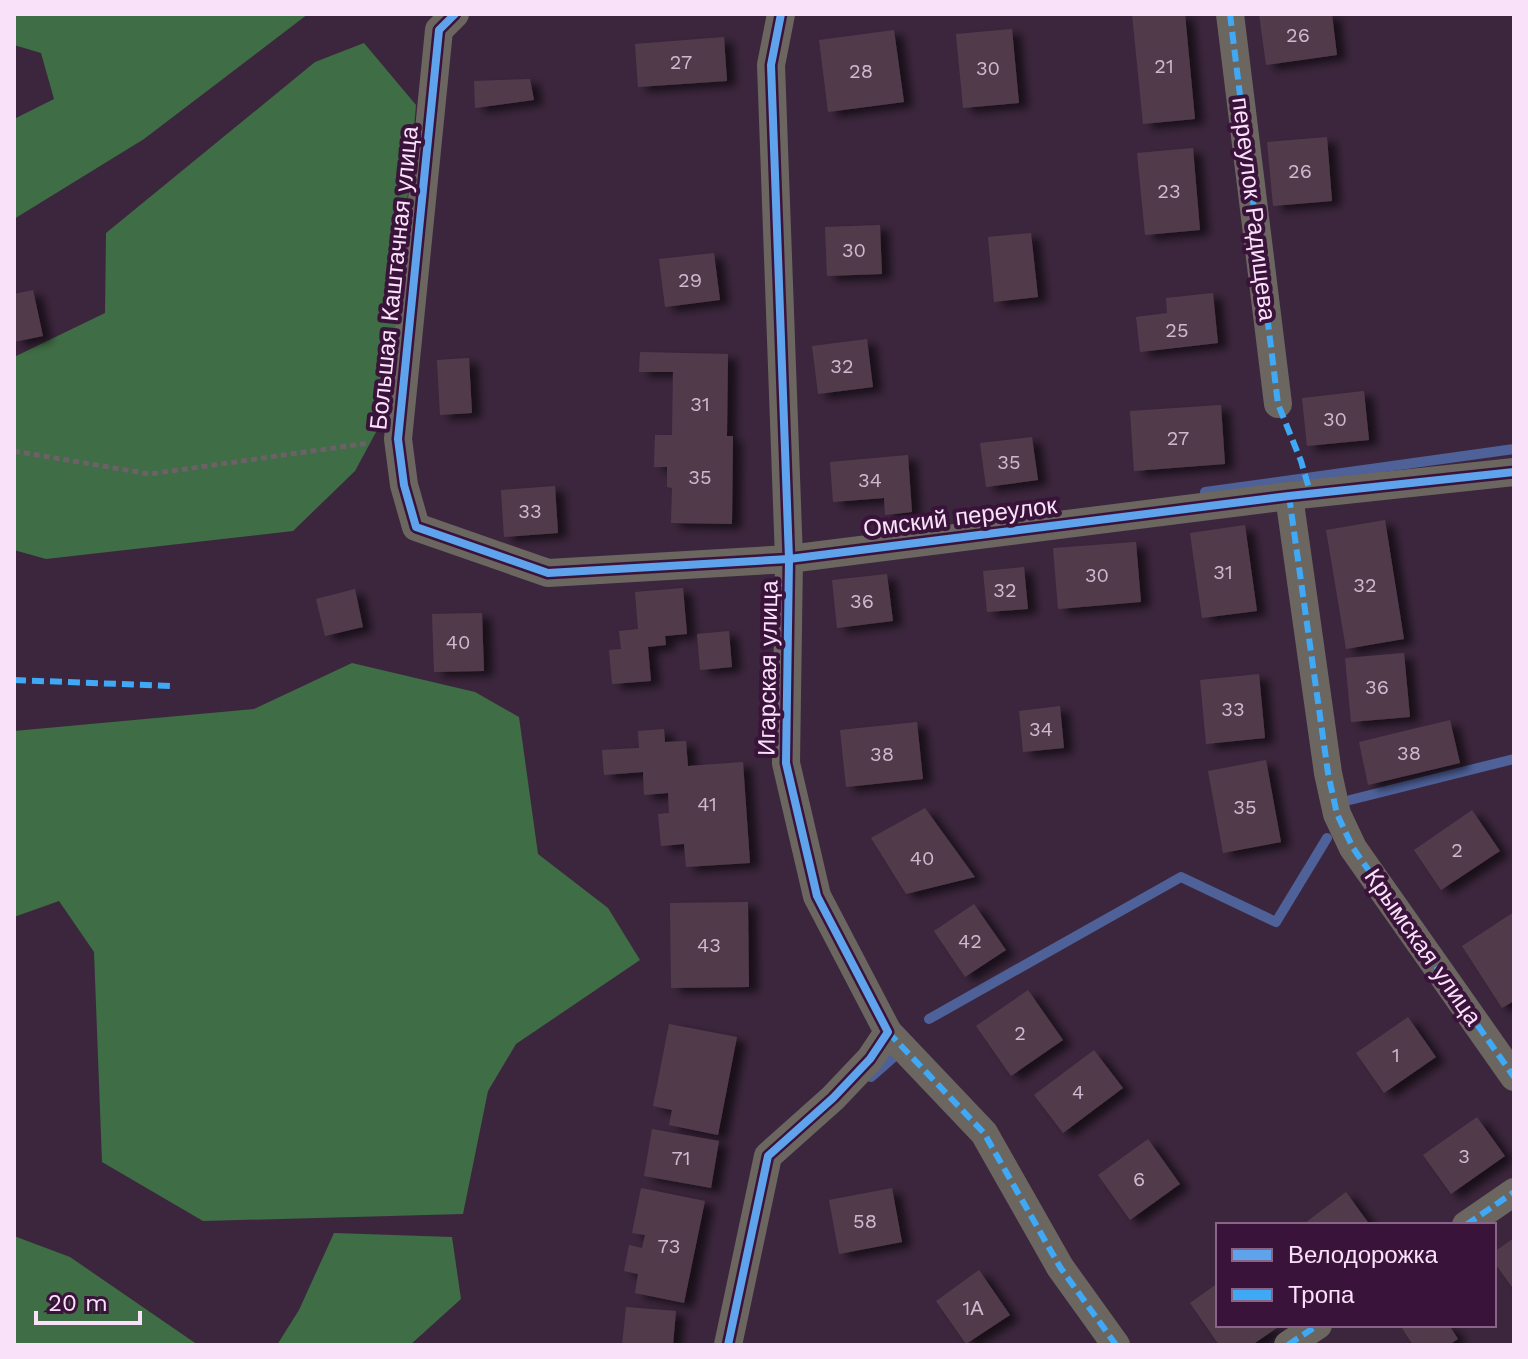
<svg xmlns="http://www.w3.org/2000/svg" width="1528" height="1359" viewBox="0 0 1528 1359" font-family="'Work Sans',sans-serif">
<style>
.forest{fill:#3f6d45}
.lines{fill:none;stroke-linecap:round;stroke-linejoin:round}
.stream{stroke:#4e6199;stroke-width:10}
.building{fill:#513b4c;filter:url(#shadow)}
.path{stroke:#6c6166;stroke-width:5;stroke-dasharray:6 4;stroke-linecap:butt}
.minor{stroke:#6c6661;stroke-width:28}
.quiet{stroke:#3fa9f5;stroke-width:6;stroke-dasharray:12 6;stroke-linecap:butt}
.cycleway-casing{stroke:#3a133b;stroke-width:13}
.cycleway{stroke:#60a3ed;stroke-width:8}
.labels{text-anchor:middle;stroke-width:8;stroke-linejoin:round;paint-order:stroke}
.number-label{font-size:20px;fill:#d0b8ce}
.street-label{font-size:24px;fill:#fae1fa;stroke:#3a133b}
</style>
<defs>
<filter id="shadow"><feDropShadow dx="9" dy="5" stdDeviation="4" flood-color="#0009"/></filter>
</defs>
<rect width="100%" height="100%" fill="#3c263d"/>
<g class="forest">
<polygon points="14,14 308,14 144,139 14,219 14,119 54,99 41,53 14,45"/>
<polygon points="364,43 416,105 388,410 355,471 293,531 46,559 14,550 14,357 105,313 106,233 315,62"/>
<polygon points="352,663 475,692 519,717 538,854 608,908 640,960 516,1044 488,1091 463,1214 203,1221 102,1162 94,952 59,901 14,917 14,731 254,709"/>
<polygon points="334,1233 452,1237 461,1299 410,1345 277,1345 299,1310"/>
<polygon points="14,1236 70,1257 198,1345 14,1345"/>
</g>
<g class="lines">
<g class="stream">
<polyline points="1205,492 1514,449"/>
<polyline points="1350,800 1514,759"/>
<polyline points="929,1019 1181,877 1276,922 1327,838"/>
<polyline points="871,1077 896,1055"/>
</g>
</g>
<g class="building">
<polygon points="1132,14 1185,14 1195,119 1143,124"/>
<polygon points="1259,14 1332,14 1337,55 1266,65"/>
<polygon points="1012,29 1019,103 963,108 956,34"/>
<polygon points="894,30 904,102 828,112 819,40"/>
<polygon points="724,37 727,81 638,87 635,44"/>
<polygon points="530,79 534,100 475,108 474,81"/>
<polygon points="1327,137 1332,201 1273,206 1267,142"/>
<polygon points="1193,148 1200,230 1145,235 1137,153"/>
<polygon points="880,225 882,274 827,276 825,227"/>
<polygon points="1031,233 1038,297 994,302 988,237"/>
<polygon points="714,253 720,300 665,307 659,259"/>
<polygon points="33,290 43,336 14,342 14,294"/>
<polygon points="1213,293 1218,343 1140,352 1136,317 1167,313 1166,298"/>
<polygon points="867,339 873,387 818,394 812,346"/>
<polygon points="640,352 728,354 727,436 733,436 732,524 671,523 672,488 667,487 667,467 654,467 655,435 672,435 673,372 639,372"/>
<polygon points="469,358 472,413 440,415 437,360"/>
<polygon points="1364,391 1369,440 1307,446 1302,398"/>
<polygon points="1221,405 1225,464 1134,471 1130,411"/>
<polygon points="1032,437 1038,480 986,487 980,443"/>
<polygon points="908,455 912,512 885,515 884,498 833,502 830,462"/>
<polygon points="555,486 558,533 504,537 501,490"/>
<polygon points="1385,520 1404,639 1346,649 1326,530"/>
<polygon points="1245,525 1257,611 1202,618 1190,533"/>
<polygon points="1136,542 1141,602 1058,609 1053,548"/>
<polygon points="1024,567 1028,609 987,612 983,571"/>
<polygon points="887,574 893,621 837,628 832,580"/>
<polygon points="683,588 687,634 665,636 666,645 648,647 651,681 612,684 609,650 621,649 619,631 638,629 635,592"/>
<polygon points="355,589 363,627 325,636 316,599"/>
<polygon points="482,613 484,671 434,672 432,614"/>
<polygon points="729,631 732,667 700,670 697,634"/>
<polygon points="1404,653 1410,717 1351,722 1345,658"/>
<polygon points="1259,674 1265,738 1206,744 1200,680"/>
<polygon points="1060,706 1064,748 1023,752 1019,711"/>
<polygon points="1450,720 1460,763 1368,785 1359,742"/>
<polygon points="917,722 923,779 846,787 840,730"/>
<polygon points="664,729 665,742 686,741 688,766 743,762 750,863 686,867 684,844 661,846 658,814 669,813 668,793 644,795 643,772 604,775 602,750 639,748 638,731"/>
<polygon points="1266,760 1281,842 1223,853 1208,771"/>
<polygon points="925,808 975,877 906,894 871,838"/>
<polygon points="1472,810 1500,851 1441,890 1414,850"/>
<polygon points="748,902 749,987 671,988 670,903"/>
<polygon points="974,904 1006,950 965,977 934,931"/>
<polygon points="1514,912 1514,1001 1502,1008 1462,946"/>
<polygon points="1028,990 1063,1040 1011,1076 976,1026"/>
<polygon points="1408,1017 1436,1057 1384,1093 1356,1053"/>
<polygon points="669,1024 737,1037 718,1135 669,1125 672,1110 653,1106"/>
<polygon points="1094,1050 1123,1088 1063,1133 1034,1095"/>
<polygon points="1477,1117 1505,1156 1451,1194 1423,1155"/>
<polygon points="652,1129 719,1141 711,1188 644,1176"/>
<polygon points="1148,1139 1180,1184 1130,1220 1098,1175"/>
<polygon points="641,1188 705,1201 684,1303 635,1293 638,1274 624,1271 629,1245 642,1248 645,1235 632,1233"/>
<polygon points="892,1188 902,1242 839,1254 829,1200"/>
<polygon points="1346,1192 1370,1225 1306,1225 1305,1223"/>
<polygon points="1514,1238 1514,1290 1494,1262 1494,1252"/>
<polygon points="979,1270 1010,1315 966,1344 936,1301"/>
<polygon points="1218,1283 1218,1325 1281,1325 1252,1345 1219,1345 1190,1303"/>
<polygon points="626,1307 676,1311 673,1345 622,1345"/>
<polygon points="1400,1325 1449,1325 1458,1339 1449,1345 1413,1345"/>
</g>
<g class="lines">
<polyline class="path" points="14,451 150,474 369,443"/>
<g class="minor">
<polyline points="455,14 439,30 398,439 404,485 416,527 548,573 789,559 1289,496 1514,472"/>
<polyline points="1230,14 1278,404"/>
<polyline points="1289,496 1328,773 1337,814 1353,848 1514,1077"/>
<polyline points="888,1032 984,1133 1060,1267 1116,1345"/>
<polyline points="1466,1225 1514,1192"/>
<polyline points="728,1345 768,1156 833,1098 870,1059 888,1032 817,896 786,763 789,559 771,65 781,14"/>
<polyline points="1288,1345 1318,1325"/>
</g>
<g class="quiet">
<polyline points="1230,14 1278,404 1301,461 1311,495"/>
<polyline points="1289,496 1328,773 1337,814 1353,848 1514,1077"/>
<polyline points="14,680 172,686"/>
<polyline points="888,1032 984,1133 1060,1267 1116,1345"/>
<polyline points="1466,1225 1514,1192"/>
<polyline points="1288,1345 1318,1325"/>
</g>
<defs>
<g id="cycleway">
<polyline points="455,14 439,30 398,439 404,485 416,527 548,573 789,559 1289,496 1514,472"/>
<polyline points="728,1345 768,1156 833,1098 870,1059 888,1032 817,896 786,763 789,559 771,65 781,14"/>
</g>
</defs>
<use href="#cycleway" class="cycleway-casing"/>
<use href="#cycleway" class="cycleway"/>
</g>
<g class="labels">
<g class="number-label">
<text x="1298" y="42">26</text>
<text x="681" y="69">27</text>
<text x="1164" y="73">21</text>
<text x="988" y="75">30</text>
<text x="861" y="78">28</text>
<text x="1300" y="178">26</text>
<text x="1169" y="198">23</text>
<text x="854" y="257">30</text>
<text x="690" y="287">29</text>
<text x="1177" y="337">25</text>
<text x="842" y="373">32</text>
<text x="700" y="411">31</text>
<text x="1335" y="426">30</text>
<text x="1178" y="445">27</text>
<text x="1009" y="469">35</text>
<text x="700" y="484">35</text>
<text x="870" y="487">34</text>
<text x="530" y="518">33</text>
<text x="1223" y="579">31</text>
<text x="1097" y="582">30</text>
<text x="1365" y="592">32</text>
<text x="1005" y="597">32</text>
<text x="862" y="608">36</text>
<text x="458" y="649">40</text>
<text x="1377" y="694">36</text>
<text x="1233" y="716">33</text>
<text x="1041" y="736">34</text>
<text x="1409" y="760">38</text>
<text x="882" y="761">38</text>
<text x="707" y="811">41</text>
<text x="1245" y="814">35</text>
<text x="1457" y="857">2</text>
<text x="922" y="865">40</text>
<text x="970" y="948">42</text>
<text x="709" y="952">43</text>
<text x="1020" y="1040">2</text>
<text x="1396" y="1062">1</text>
<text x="1078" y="1099">4</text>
<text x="1464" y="1163">3</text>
<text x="681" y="1165">71</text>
<text x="1139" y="1186">6</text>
<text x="865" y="1228">58</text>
<text x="669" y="1253">73</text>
<text x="973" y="1315">1А</text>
</g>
<g class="street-label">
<text transform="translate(1254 209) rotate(83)" y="8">переулок Радищева</text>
<text transform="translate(394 278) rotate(-84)" y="8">Большая Каштачная улица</text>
<text transform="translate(960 517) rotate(-7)" y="8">Омский переулок</text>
<text transform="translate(768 668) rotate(-89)" y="8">Игарская улица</text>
<text transform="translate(1423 947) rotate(55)" y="8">Крымская улица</text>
</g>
</g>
<rect width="1528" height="1359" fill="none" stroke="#fae1fa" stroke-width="32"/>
<rect x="1216" y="1223" width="280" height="104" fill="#3a133b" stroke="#876587" stroke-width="2"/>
<rect x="1232" y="1249" width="40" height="12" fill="#60a3ed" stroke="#876587" stroke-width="2"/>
<text x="1288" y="1263" font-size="24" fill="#fae1fa">Велодорожка</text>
<rect x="1232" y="1289" width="40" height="12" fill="#3fa9f5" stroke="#876587" stroke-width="2"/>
<text x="1288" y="1303" font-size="24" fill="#fae1fa">Тропа</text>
<path d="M36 1311v12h104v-12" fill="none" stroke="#fae1fa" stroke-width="4"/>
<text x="48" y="1311" font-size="24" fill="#fae1fa" stroke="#3a133b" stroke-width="6" paint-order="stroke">20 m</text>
</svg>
